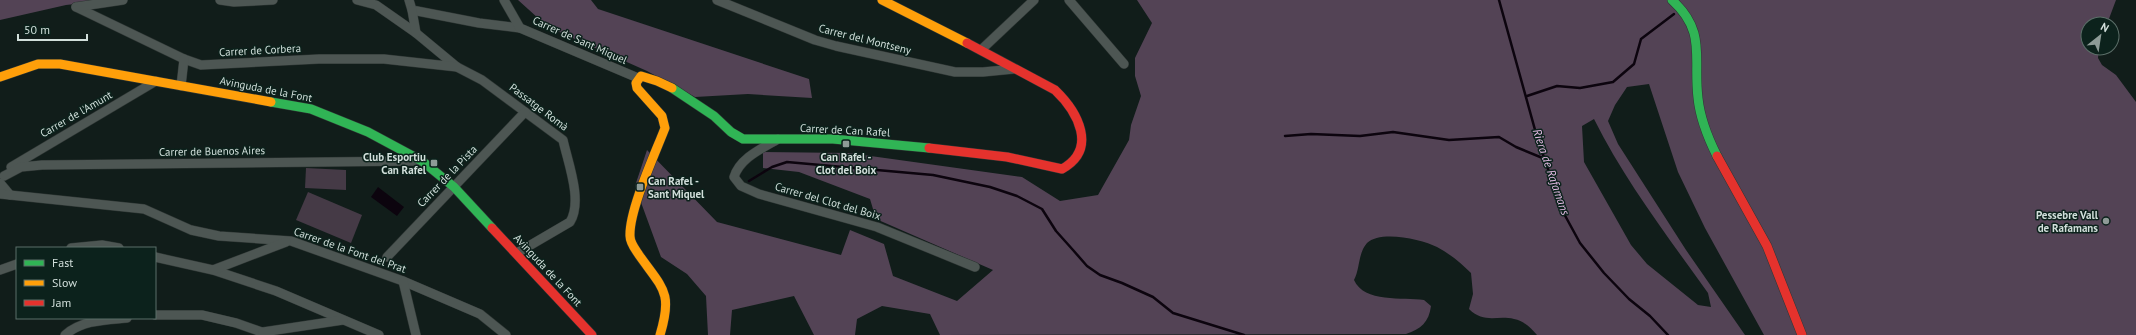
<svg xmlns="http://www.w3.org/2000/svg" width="2136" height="335" viewBox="0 0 2136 335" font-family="'PT Sans',sans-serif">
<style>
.green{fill:#453a46}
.forest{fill:#534355;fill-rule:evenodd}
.water{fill:#0c040e}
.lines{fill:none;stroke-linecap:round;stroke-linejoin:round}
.stream{stroke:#0c040e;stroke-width:2.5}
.street-casing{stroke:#2e3634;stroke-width:10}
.fast-casing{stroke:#2e3634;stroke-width:10}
.slow-casing{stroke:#2e3634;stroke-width:10}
.jam-casing{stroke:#2e3634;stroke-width:10}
.street{stroke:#4d5653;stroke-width:9}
.fast{stroke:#30b455;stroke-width:9}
.slow{stroke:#ff9f0a;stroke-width:9}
.jam{stroke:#e5322d;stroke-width:9}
.poi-dot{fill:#8e9b97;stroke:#0c221c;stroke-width:1.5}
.labels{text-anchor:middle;stroke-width:3;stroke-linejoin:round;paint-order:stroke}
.street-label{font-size:11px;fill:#d2dfdb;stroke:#0c221c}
.poi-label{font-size:11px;font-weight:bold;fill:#d2dfdb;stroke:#0c221c;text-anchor:end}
.water-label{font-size:12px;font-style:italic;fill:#e4bbe4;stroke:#0c221c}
</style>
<rect width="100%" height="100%" fill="#111d1a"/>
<g class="green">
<polygon points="306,168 346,170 346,190 305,188"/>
<polygon points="308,192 362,215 351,243 296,220"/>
</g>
<g class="forest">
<polygon points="0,0 112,0 66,5 0,20"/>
<polygon points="518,0 591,0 598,9 809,79 812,98 748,94 695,97 647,71 548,27"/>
<path d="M1137,0H2116L2107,24H2088V48H2099L2098,58L2102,65L2116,75L2136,102V335H1764L1705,228L1678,172L1649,84L1627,87L1615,105L1608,121L1618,144L1686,250L1745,335H1537C1531,328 1524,321 1514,319C1497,315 1484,324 1469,309L1473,294L1471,273C1461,263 1450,254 1437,247C1422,239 1380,230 1367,243C1358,253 1360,269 1354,280C1364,303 1403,297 1424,300L1431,306C1429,322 1421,329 1406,334L940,335L930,314L882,306L857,319L855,335H814L794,296L732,310L730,335H708L706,296L687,274L661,257L635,186L647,150L717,222L841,255L850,230L884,244L893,276L957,301L993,270L876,219L870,199L799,172L763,168V152L849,153L1022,177L1060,201L1098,195L1129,140L1131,125L1141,96L1135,76V58L1152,23ZM1594,119C1625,181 1668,237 1708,293L1711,307L1698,305L1647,264L1631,245L1584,162L1582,126Z"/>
</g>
<polygon class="water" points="378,187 404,207 397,216 371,197"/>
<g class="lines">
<g class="stream">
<polyline points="1499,0 1537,137 1562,210 1580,243 1604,273 1629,299 1650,316 1668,335"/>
<polyline points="1527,96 1557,86 1580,88 1613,82 1634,64 1641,39 1674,14"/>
<polyline points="1285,136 1311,134 1360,136 1393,132 1449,140 1499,137 1516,147 1545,159"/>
<polyline points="749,181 772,167 787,162 933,175 990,187 1017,196 1042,209 1056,231 1073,250 1087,266 1100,275 1122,283 1153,297 1173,313 1244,335"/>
</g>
<defs>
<g id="street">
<polyline points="220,0 234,2 273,0"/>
<path d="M357,0L376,5L416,33L457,67L482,80L563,140C568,163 583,201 570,222L517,253"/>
<polyline points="409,0 412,10 479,23 520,28"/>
<polyline points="504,0 520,28 638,78"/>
<polyline points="717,0 815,40 836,46 955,72 983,72 1014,69"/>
<polyline points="1069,0 1124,64"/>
<polyline points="76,7 184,59 201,65 319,59 384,59 457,67"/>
<polyline points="76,7 123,0"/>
<polyline points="412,10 416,33"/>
<polyline points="981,50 1034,0"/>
<polyline points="181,86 184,59"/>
<path d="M778,139C761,149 740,158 734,177L741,186L759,194L877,227L975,267"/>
<polyline points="11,167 156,81"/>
<polyline points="4,176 21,167 42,165 420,161"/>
<polyline points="0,183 10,195"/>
<polyline points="0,194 144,209 191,230 219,236 291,241 403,281 480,314 506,335"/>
<polyline points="71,248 102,245 119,248"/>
<polyline points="155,257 213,270 276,291 379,335"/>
<polyline points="387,257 525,112"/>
<polyline points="0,270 17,264"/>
<polyline points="213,270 286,242"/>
<polyline points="403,281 416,335"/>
<polyline points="155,315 202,315 236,323 270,335"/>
<polyline points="263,332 343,320"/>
<path d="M65,335C82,320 105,320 127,318"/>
</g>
<g id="fast">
<path d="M1672,0C1707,32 1693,57 1698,98C1700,118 1708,138 1717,156"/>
<polyline points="672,88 714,116 731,132 743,139 833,139 929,148"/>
<polyline points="271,102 311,109 368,132 422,161 454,187 492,228"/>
</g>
<g id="slow">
<polyline points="882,0 967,43"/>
<polyline points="0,77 38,64 60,64 271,102"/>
<path d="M660,335C673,292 663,289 639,255C635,249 630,243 630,236C629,210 655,154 665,128L662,116L637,88L636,83L641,76L657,81L672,88"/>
</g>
<g id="jam">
<path d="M929,148L1007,157L1062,169C1098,149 1078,112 1055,90L967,43"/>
<polyline points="1717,156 1767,246 1802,335"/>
<polyline points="492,228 592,335"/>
</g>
</defs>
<use href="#street" class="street-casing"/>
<use href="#fast" class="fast-casing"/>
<use href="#slow" class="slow-casing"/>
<use href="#jam" class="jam-casing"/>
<use href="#street" class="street"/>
<use href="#fast" class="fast"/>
<use href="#slow" class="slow"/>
<use href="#jam" class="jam"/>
</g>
<g class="poi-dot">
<rect x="842" y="140" width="8" height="8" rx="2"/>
<rect x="430" y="159" width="8" height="8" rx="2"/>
<rect x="636" y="183" width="8" height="8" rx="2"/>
<circle cx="2106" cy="221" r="4"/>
</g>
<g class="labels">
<g class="street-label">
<text transform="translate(865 39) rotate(14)" y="4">Carrer del Montseny</text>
<text transform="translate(580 40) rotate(24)" y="4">Carrer de Sant Miquel</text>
<text transform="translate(260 50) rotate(-3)" y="4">Carrer de Corbera</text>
<text transform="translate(266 89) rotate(11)" y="4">Avinguda de la Font</text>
<text transform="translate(539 107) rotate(37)" y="4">Passatge Romà</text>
<text transform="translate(76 114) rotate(-30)" y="4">Carrer de l'Amunt</text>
<text transform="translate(845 130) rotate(3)" y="4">Carrer de Can Rafel</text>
<text transform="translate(212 151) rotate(-1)" y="4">Carrer de Buenos Aires</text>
<text transform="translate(447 176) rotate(-46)" y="4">Carrer de la Pista</text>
<text transform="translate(828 201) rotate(16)" y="4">Carrer del Clot del Boix</text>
<text transform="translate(350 250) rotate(19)" y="4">Carrer de la Font del Prat</text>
<text transform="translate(548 270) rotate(47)" y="4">Avinguda de la Font</text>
</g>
<g class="poi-label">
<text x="426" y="161">Club Esportiu<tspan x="426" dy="13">Can Rafel</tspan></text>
<text x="846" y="161" text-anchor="middle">Can Rafel -<tspan x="846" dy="13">Clot del Boix</tspan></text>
<text x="648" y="185" text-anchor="start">Can Rafel -<tspan x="648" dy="13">Sant Miquel</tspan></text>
<text x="2098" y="219">Pessebre Vall<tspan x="2098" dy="13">de Rafamans</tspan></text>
</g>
<g class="water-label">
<text transform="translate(1551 172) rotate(71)" y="4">Riera de Rafamans</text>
</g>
</g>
<rect x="16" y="247" width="140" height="72" fill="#0c221c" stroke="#5b6e68"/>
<rect x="24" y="260" width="20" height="6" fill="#30b455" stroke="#5b6e68"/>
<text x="52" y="267" font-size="12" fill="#d2dfdb">Fast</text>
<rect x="24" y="280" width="20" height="6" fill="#ff9f0a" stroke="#5b6e68"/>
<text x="52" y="287" font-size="12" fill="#d2dfdb">Slow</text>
<rect x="24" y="300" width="20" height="6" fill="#e5322d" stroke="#5b6e68"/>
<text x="52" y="307" font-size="12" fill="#d2dfdb">Jam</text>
<g transform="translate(2100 36) rotate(30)"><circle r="19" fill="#0c221c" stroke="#5b6e68"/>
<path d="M0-3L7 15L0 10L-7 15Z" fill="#8e9b97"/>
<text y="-6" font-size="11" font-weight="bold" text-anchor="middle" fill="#d2dfdb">N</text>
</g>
<path d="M18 34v6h69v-6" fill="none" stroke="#d2dfdb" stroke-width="2"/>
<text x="24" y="34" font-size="12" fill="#d2dfdb" stroke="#0c221c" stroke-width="3" paint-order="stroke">50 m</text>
</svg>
